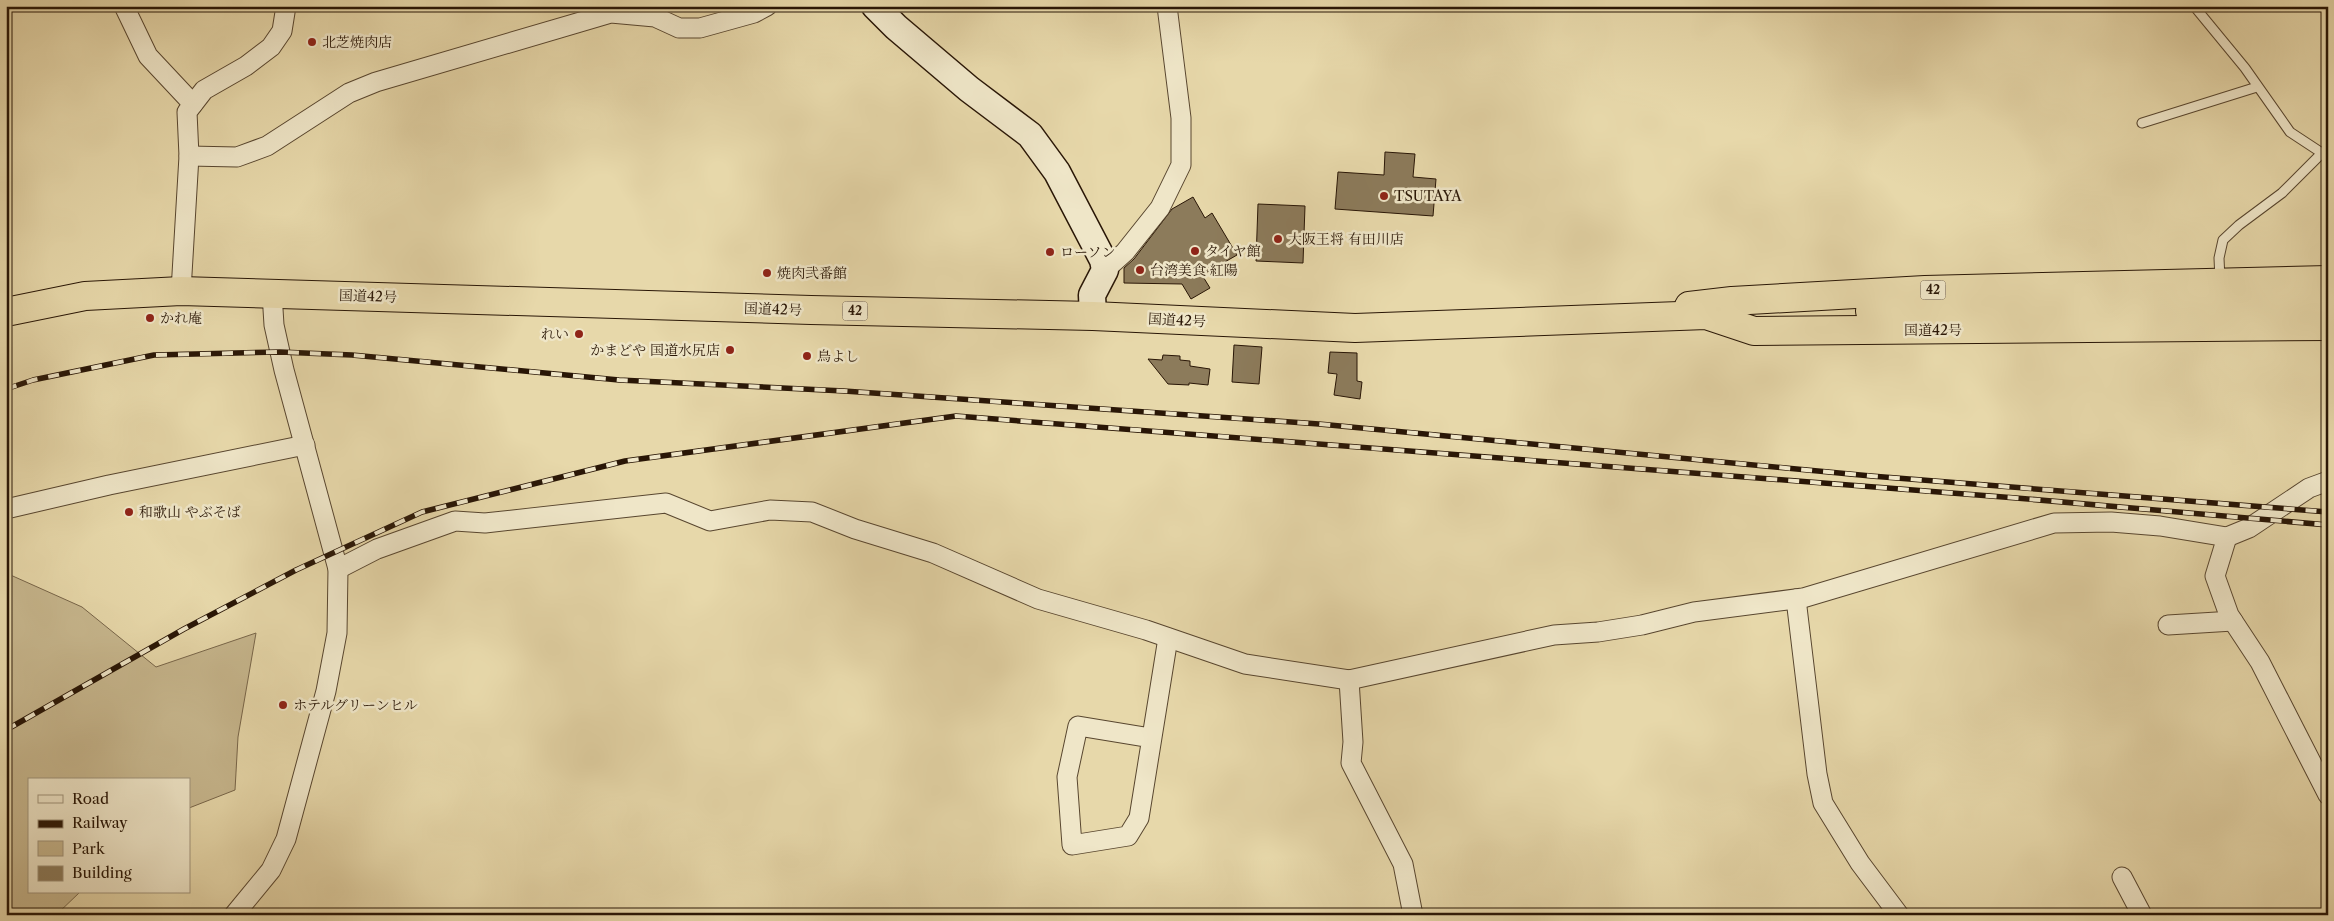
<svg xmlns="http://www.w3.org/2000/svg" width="2334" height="921" viewBox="0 0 2334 921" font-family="'Libre Caslon Text','Noto Serif JP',serif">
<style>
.green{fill:#c7b78e;stroke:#78664a}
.building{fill:#8c7b5b;stroke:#291606}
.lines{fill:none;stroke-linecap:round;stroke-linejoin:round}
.lane-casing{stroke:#58462f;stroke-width:11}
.street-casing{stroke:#58462f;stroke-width:21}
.secondary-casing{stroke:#291606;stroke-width:29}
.highway-casing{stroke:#291606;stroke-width:30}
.lane{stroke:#efe6c8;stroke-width:9}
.street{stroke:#efe6c8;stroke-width:19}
.secondary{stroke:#efe6c8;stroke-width:26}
.highway{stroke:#e7d8aa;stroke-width:28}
.rail-casing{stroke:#291606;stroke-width:5.5}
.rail{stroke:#efe6c8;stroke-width:4;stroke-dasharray:11;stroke-linecap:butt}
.poi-dot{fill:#8f2418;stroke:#efe6c8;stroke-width:2}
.labels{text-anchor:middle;stroke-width:5;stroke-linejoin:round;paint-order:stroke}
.shield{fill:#efe6c8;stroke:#645440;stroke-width:1}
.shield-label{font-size:12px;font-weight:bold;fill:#291606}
.poi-label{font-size:14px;fill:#291606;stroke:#efe6c8;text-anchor:start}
.street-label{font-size:14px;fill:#291606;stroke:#efe6c8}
</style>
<rect width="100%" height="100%" fill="#e7d8aa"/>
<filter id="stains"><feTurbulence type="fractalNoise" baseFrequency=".004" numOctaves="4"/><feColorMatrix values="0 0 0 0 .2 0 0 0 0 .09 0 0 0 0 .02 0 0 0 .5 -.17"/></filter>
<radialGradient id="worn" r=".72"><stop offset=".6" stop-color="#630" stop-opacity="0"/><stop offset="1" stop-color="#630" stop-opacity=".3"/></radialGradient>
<polygon class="green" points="6,573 82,607 156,667 256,633 238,737 235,790 189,808 189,780 29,780 29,892 80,892 56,915 6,915"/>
<g class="building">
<polygon points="1385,152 1415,154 1413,177 1436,179 1433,216 1335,209 1338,172 1384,175"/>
<polygon points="1193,197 1205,218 1212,213 1237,255 1202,275 1210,288 1191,299 1182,284 1124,283 1124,268 1134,259 1172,209"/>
<polygon points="1258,204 1305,206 1303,263 1256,261"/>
<polygon points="1234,345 1262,347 1259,384 1232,382"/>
<polygon points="1330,352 1357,353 1357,381 1362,382 1360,399 1334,395 1337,374 1328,373"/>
<polygon points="1163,355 1180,356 1180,360 1190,361 1190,366 1210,369 1208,385 1189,383 1189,385 1168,384 1148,359 1162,360"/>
</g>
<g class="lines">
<defs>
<g id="lane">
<polyline points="2194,6 2245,68 2290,132 2328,157"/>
<polyline points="2142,123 2257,87"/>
<polyline points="2220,280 2219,258 2223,240 2239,225 2282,193 2322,153"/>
</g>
<g id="street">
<polyline points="124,6 148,56 193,104"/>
<polyline points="189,156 237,157 267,146 349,93 376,82 611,13 655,17 679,28 700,28 754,13 767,6"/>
<polyline points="1105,270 1125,252 1160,208 1181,165 1181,118 1167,6"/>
<polyline points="181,291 189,156 187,112 204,90 246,66 271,47 282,31 286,6"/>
<polyline points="6,509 109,485 305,445"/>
<polyline points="2227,537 2215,576 2229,615 2260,662 2328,795"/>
<polyline points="338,569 377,549 455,521 485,523 666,503 710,521 770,510 812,512 855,529 933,553 1038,599 1146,630 1245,664 1349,680 1554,635 1598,632 1642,625 1694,612 1803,598 2054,523 2111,522 2160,526 2227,537 2249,528 2309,488 2328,481"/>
<polyline points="1796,599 1817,774 1823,803 1860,863 1899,915"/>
<polyline points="2168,625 2233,621"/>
<polyline points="1349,680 1353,742 1351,763 1403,864 1413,915"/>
<polyline points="1151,738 1078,726 1067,777 1072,845 1128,836 1139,818 1168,638"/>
<polyline points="2122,877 2142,915"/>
<polyline points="234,915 271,870 286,839 326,691 337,633 338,569 284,370 274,325 272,293"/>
</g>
<polyline id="secondary" points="875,6 896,27 969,89 1030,135 1057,172 1103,260 1105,270 1092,295 1093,316"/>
<g id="highway">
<polyline points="1689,306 1732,301 1925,290 2328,280"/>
<polyline points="1870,311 2328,301"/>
<polyline points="6,312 85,296 181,291 811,310 1093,316 1355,328 1706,315 1754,331 2328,326"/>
</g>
</defs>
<use href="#lane" class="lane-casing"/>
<use href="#street" class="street-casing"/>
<use href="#secondary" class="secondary-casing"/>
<use href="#highway" class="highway-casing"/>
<use href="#lane" class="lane"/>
<use href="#street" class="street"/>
<use href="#secondary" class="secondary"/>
<use href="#highway" class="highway"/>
<defs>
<g id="rail">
<polyline points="6,389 33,380 154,355 280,352 352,355 619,380 844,391 1319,424 1871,476 2328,512"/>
<polyline points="6,730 184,629 296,570 422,512 625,461 956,416 2016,498 2328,525"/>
</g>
</defs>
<use href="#rail" class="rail-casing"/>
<use href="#rail" class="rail"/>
</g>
<g class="poi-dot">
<circle cx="312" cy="42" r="5"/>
<circle cx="1384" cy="196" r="5"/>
<circle cx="1278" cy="239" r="5"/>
<circle cx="1195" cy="251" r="5"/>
<circle cx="1050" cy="252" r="5"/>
<circle cx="1140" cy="270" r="5"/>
<circle cx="767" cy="273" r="5"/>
<circle cx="150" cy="318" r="5"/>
<circle cx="579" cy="334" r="5"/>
<circle cx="730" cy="350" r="5"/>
<circle cx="807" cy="356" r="5"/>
<circle cx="129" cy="512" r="5"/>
<circle cx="283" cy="705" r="5"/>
</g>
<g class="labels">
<g class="shield">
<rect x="1920.5" y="280.5" width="25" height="19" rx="4"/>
<rect x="842.5" y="301.5" width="25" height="19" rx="4"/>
</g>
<g class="shield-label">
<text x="1933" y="294">42</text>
<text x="855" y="315">42</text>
</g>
<g class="poi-label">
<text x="322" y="47">北芝焼肉店</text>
<text x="1394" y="201">TSUTAYA</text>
<text x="1288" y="244">大阪王将 有田川店</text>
<text x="1205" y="256">タイヤ館</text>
<text x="1060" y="257">ローソン</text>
<text x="1150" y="275">台湾美食 紅陽</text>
<text x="777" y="278">焼肉弐番館</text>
<text x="160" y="323">かれ庵</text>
<text x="569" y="339" text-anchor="end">れい</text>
<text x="720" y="355" text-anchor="end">かまどや 国道水尻店</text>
<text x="817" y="361">鳥よし</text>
<text x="139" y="517">和歌山 やぶそば</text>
<text x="293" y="710">ホテルグリーンヒル</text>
</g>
<g class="street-label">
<text transform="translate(368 296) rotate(2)" y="5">国道42号</text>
<text transform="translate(773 309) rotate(2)" y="5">国道42号</text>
<text transform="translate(1177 320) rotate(3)" y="5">国道42号</text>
<text x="1933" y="335">国道42号</text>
</g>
</g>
<rect width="2334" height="921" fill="none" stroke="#e7d8aa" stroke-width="25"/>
<rect x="8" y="8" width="2319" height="906" fill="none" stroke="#291606" stroke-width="2.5"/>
<rect x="12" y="12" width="2309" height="896" fill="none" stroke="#291606"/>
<rect x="28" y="778" width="162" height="115" fill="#efe6c8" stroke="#a0937a"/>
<rect x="38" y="795" width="25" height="8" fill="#efe6c8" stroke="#a0937a"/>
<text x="72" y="804" font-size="15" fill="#291606">Road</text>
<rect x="38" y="820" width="25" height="8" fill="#291606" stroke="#a0937a"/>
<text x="72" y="828" font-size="15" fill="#291606">Railway</text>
<rect x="38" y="841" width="25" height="15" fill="#c7b78e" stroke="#a0937a"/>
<text x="72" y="854" font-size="15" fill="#291606">Park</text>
<rect x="38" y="866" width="25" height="15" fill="#8c7b5b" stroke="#a0937a"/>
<text x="72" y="878" font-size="15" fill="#291606">Building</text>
<rect width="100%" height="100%" filter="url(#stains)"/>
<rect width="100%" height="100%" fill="url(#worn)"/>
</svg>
